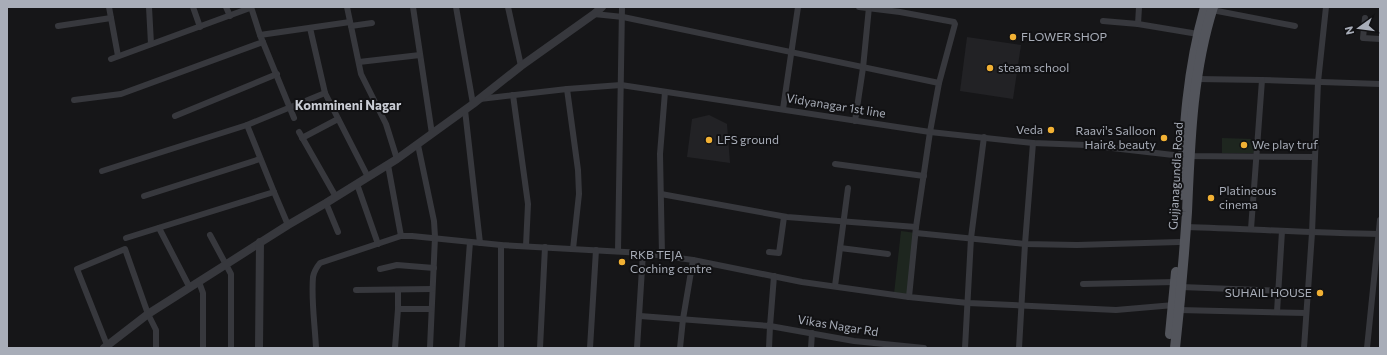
<svg xmlns="http://www.w3.org/2000/svg" width="1387" height="355" viewBox="0 0 1387 355" font-family="Commissioner,sans-serif">
<style>
.built{fill:#222225}
.green{fill:#1e261f}
.lines{fill:none;stroke-linecap:round;stroke-linejoin:round}
.minor{stroke:#37383d;stroke-width:6}
.tertiary{stroke:#37383d;stroke-width:8}
.primary{stroke:#53555c;stroke-width:10}
.poi-dot{fill:#f2b134;stroke:#111113;stroke-width:1.5}
.labels{text-anchor:middle;stroke-width:4;stroke-linejoin:round;paint-order:stroke}
.poi-label{font-size:12px;fill:#a8adb8;stroke:#111113;text-anchor:start}
.street-label{font-size:12px;fill:#a8adb8;stroke:#111113}
.neighbourhood-label{font-size:13px;font-weight:bold;fill:#c9ccd4;stroke:#111113}
</style>
<rect width="100%" height="100%" fill="#161618"/>
<g class="built">
<polygon points="967,37 1021,45 1013,99 960,91"/>
<polygon points="709,115 727,124 730,163 687,157 692,119"/>
</g>
<g class="green">
<polygon points="1222,138 1252,139 1254,153 1222,153"/>
<polygon points="901,231 916,233 909,297 894,294"/>
</g>
<g class="lines">
<g class="minor">
<polyline points="109,7 118,56"/>
<polyline points="149,7 151,44"/>
<polyline points="193,7 200,27"/>
<polyline points="226,7 230,16"/>
<polyline points="251,7 260,35 294,118"/>
<polyline points="347,7 361,74 386,124 397,159"/>
<polyline points="413,7 432,134"/>
<polyline points="456,7 473,104"/>
<polyline points="508,7 521,66"/>
<polyline points="859,7 900,12 954,22 955,24 939,83 930,132 916,227 909,297 968,303 1116,310 1174,305"/>
<polyline points="1139,7 1138,24 1198,34"/>
<polyline points="1212,10 1295,26"/>
<polyline points="594,14 623,17 939,83"/>
<polyline points="1365,18 1363,38 1380,39"/>
<polyline points="1103,21 1138,24"/>
<polyline points="58,26 111,18"/>
<polyline points="351,26 372,23"/>
<polyline points="310,28 325,93 368,177"/>
<polyline points="260,35 350,22"/>
<polyline points="111,59 250,8"/>
<polyline points="359,62 420,55"/>
<polyline points="1197,79 1262,80 1380,84"/>
<polyline points="567,89 578,170 579,194 573,249"/>
<polyline points="513,95 528,204 526,246"/>
<polyline points="480,99 567,89 621,85 930,132 1033,143 1086,145 1182,156 1315,157"/>
<polyline points="74,100 121,94 263,42"/>
<polyline points="783,109 798,7"/>
<polyline points="465,110 480,243"/>
<polyline points="175,116 277,74"/>
<polyline points="855,121 863,68 869,7"/>
<polyline points="247,125 274,192 288,225"/>
<polyline points="299,132 336,197"/>
<polyline points="302,138 338,119"/>
<polyline points="418,145 434,221 435,237 430,348"/>
<polyline points="835,164 924,176"/>
<polyline points="388,165 401,236"/>
<polyline points="102,171 247,125 325,93"/>
<polyline points="357,184 378,244"/>
<polyline points="661,194 787,217 916,227"/>
<polyline points="144,196 260,159"/>
<polyline points="326,203 338,232"/>
<path d="M1186,227C1251,229 1315,233 1380,234"/>
<polyline points="159,228 190,288"/>
<polyline points="1251,229 1262,80"/>
<polyline points="916,233 1025,244 1077,245 1179,242"/>
<polyline points="210,235 231,274 231,348"/>
<polyline points="126,238 274,192"/>
<polyline points="501,245 501,348"/>
<polyline points="840,248 888,254"/>
<polyline points="618,251 622,7"/>
<polyline points="769,252 779,253 784,217"/>
<polyline points="643,253 693,260 802,282 909,297"/>
<polyline points="662,255 660,154 665,92"/>
<polyline points="380,269 397,265 434,268"/>
<polyline points="199,282 203,293 203,348"/>
<polyline points="1083,284 1175,282"/>
<polyline points="835,286 848,188"/>
<polyline points="1181,287 1308,292"/>
<polyline points="356,290 432,289"/>
<polyline points="398,309 398,290"/>
<polyline points="1179,310 1306,313"/>
<polyline points="1277,312 1282,231"/>
<polyline points="640,316 770,326 774,276"/>
<polyline points="107,345 77,269 125,249 148,314 156,330 156,348"/>
<path d="M316,348C315,325 311,300 313,277C314,271 316,268 320,263L401,236H412L501,245L643,253L637,348"/>
<polyline points="395,348 398,309 431,309"/>
<polyline points="462,348 470,242"/>
<polyline points="540,348 545,247"/>
<polyline points="590,348 596,250"/>
<polyline points="680,348 683,319 693,260"/>
<polyline points="769,348 770,326 854,341 924,348"/>
<polyline points="811,348 812,333"/>
<polyline points="965,348 971,238 984,137"/>
<polyline points="1019,348 1025,244 1033,143"/>
<polyline points="1304,348 1312,233 1318,82 1326,7"/>
<polyline points="1367,348 1380,220"/>
</g>
<g class="tertiary">
<polyline points="104,348 148,314 288,225 326,203 397,159 473,104 521,66 594,14 602,7"/>
<polyline points="259,348 260,242"/>
</g>
<g class="primary">
<path d="M1181,195C1184,129 1187,71 1205,7"/>
<polyline points="1170,334 1176,272"/>
<path d="M1175,348C1180,303 1184,257 1187,212C1190,143 1192,73 1213,7"/>
</g>
</g>
<g class="poi-dot">
<circle cx="1013" cy="37" r="4"/>
<circle cx="990" cy="68" r="4"/>
<circle cx="1051" cy="130" r="4"/>
<circle cx="1164" cy="138" r="4"/>
<circle cx="709" cy="140" r="4"/>
<circle cx="1244" cy="145" r="4"/>
<circle cx="1211" cy="198" r="4"/>
<circle cx="622" cy="262" r="4"/>
<circle cx="1320" cy="293" r="4"/>
</g>
<g class="labels">
<g class="poi-label">
<text x="1021" y="41">FLOWER SHOP</text>
<text x="998" y="72">steam school</text>
<text x="1043" y="134" text-anchor="end">Veda</text>
<text x="1156" y="135" text-anchor="end">Raavi's Salloon<tspan x="1156" dy="14">Hair&amp; beauty</tspan></text>
<text x="717" y="144">LFS ground</text>
<text x="1252" y="149">We play truf</text>
<text x="1219" y="195">Platineous<tspan x="1219" dy="14">cinema</tspan></text>
<text x="630" y="259">RKB TEJA<tspan x="630" dy="14">Coching centre</tspan></text>
<text x="1312" y="297" text-anchor="end">SUHAIL HOUSE</text>
</g>
<g class="street-label">
<text transform="translate(836 106) rotate(9)" y="4">Vidyanagar 1st line</text>
<text transform="translate(1176 176) rotate(-87)" y="4">Gujjanagundla Road</text>
<text transform="translate(838 326) rotate(9)" y="4">Vikas Nagar Rd</text>
</g>
<g class="neighbourhood-label">
<text x="348" y="110">Kommineni Nagar</text>
</g>
</g>
<rect width="1387" height="355" fill="none" stroke="#a8adb8" stroke-width="16"/>
<g transform="translate(1359 28) rotate(256)" stroke="#111113" stroke-width="3" paint-order="stroke">
<path d="M0-3L7 15L0 10L-7 15Z" fill="#a8adb8"/>
<text y="-6" font-size="11" font-weight="bold" text-anchor="middle" fill="#a8adb8">N</text>
</g>
</svg>
